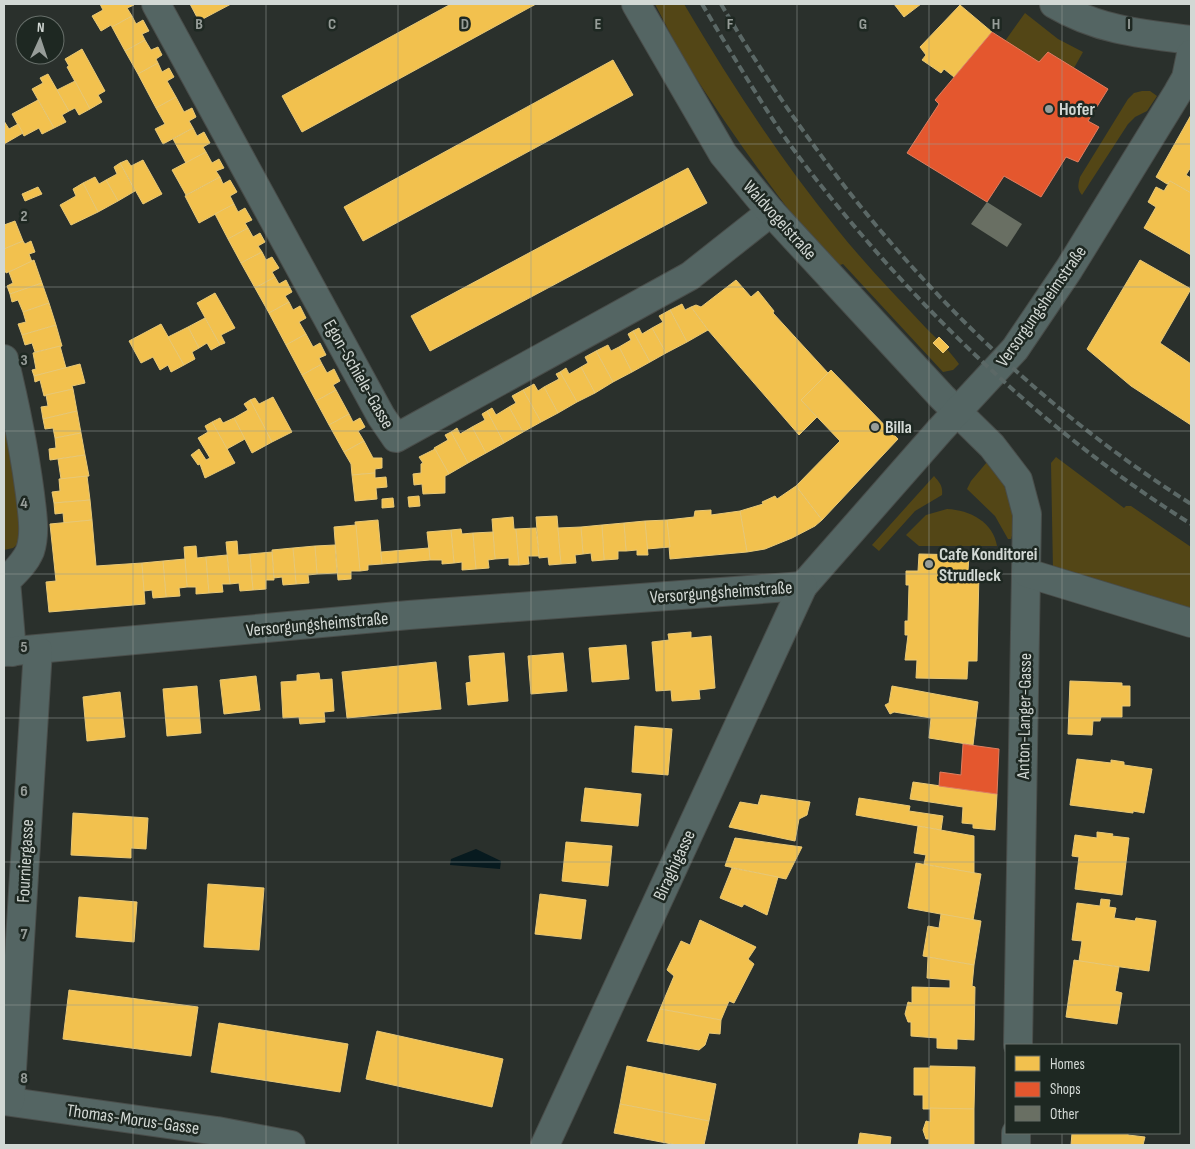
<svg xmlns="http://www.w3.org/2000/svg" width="1195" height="1149" viewBox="0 0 1195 1149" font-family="'Sofia Sans Condensed',sans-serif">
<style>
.green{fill:#534616}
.water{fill:#071a1f}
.homes{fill:#f2c14e;stroke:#e8c876}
.shops{fill:#e4572e;stroke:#df7e60}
.building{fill:#696f63}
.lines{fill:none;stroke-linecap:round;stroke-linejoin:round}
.minor-casing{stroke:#494d4a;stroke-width:30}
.minor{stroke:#546563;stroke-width:28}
.rail{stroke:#5b6866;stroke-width:4;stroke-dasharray:8 4;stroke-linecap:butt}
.grid{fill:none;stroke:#979d99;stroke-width:1;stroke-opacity:0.55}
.poi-dot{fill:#979d99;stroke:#1e2822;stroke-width:2}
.labels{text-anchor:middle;stroke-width:5;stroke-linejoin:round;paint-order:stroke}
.poi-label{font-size:18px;font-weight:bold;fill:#d2d8d4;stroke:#1e2822;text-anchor:start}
.street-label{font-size:18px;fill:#d2d8d4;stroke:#1e2822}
.grid-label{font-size:16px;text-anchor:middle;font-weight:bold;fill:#979d99;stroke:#1e2822;stroke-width:5;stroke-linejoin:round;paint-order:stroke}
</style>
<rect width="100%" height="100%" fill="#2a302c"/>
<g class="green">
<path d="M655,4H684C730,82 780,159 837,229C865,264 896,296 926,328C938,340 949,350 959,364L953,370L943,372L843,264L834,267C780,201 730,132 685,61C674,42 665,23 655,4Z"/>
<polygon points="1025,13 1058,39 1083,52 1074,68 1049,52 1039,62 1005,41"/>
<path d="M1142,91H1150L1157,96L1147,111L1135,117L1128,124L1082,195C1077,189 1078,185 1080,177L1128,99L1134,93Z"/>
<polygon points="4,404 24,516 19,543 13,548 4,550"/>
<polygon points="1056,457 1124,508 1126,506 1131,506 1191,547 1191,616 1053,570 1051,463"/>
<path d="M987,462C991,466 995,469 998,474C1008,491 1018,520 1011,539H1008L995,516L967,489L971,481Z"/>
<path d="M934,476C940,483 943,486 942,495L915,511L879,551L872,545Z"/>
<path d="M947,509C970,510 993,522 997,546H919L906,535L926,515Z"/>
</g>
<polygon class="water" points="476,849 501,861 500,869 450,865 451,859"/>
<g class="homes">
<polygon points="100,4 134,4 134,5 127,8 132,16 112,27 111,25 101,31 92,16 103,10"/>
<polygon points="190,4 231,4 199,21"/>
<polygon points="451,4 536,4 302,132 282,96"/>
<polygon points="894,4 921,4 904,17"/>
<polygon points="960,5 992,32 954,77 944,69 941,73 922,60 926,55 920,47"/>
<polygon points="132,16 136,24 143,20 149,31 142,34 145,40 125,51 112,27"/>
<polygon points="145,40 151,50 158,47 162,55 156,59 158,63 138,74 125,51"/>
<polygon points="82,49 105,91 98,95 102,102 90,109 67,67 69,66 65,59"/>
<polygon points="613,60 633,95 363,241 344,207"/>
<polygon points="158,63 162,72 169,68 174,77 167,81 176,97 156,108 138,74"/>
<polygon points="48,74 69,111 62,115 66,122 54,128 32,89 43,83 40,78"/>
<polygon points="75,81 90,109 79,115 75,108 69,111 57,90"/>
<polygon points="176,97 184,112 192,108 196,117 189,121 193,128 163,144 155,129 165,124 156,108"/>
<polygon points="38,100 54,128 42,134 39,128 24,136 12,114"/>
<polygon points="1191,115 1191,167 1186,175 1191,178 1191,193 1170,181 1167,184 1156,177"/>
<polygon points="4,121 9,129 18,124 23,133 4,144"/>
<polygon points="193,128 197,136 204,132 210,143 203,147 206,152 186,163 173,139"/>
<polygon points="206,152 212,163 219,159 224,168 216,171 220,177 186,195 172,170"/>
<polygon points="127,160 131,166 143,160 162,194 143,204 120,163"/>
<polygon points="120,163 135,191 118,201 106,180 117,174 114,167"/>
<polygon points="688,168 707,203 430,351 411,316"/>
<polygon points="95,177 99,184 106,180 118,201 98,212 83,183"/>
<polygon points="220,177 223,184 230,180 237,192 230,196 234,204 199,223 185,196"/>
<polygon points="1170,181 1191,193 1191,255 1144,228 1156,207 1148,202 1156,187 1164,191"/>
<polygon points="83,183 98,212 71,225 60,205 76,196 73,189"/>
<polygon points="38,187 42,194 25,201 22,194"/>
<polygon points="234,204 238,212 245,208 252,220 245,223 248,228 228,239 215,214"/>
<polygon points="15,221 23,241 4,249 4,225"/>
<polygon points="248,228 253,237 260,233 265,242 258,246 262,252 241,263 228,239"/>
<polygon points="23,241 25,244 31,241 35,252 29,254 32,262 6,273 4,267 4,249"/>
<polygon points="262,252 266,260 272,257 279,268 272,272 275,277 255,288 241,263"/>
<polygon points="34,260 42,283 10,294 7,286 13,283 9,272"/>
<polygon points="1140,260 1191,289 1160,343 1191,364 1191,425 1131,386 1087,349"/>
<polygon points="275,277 279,284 286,280 292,292 285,296 289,302 269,313 255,288"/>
<polygon points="736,280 751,297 758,291 774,311 773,313 828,373 801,400 817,417 799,435 708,330 691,307 696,305 701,307"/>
<polygon points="42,283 49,303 23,312 18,300 12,302 10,294"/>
<polygon points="215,293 235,328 221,335 225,343 220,345 197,303"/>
<polygon points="289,302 293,310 300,306 306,318 299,322 306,334 286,345 269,313"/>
<polygon points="49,303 56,325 22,335 18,324 26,322 23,312"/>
<polygon points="682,304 685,310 691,307 708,330 687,342 670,310"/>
<polygon points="670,310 687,342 666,353 652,328 663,322 659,316"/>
<polygon points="205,318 220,345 211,350 207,343 199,348 188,327"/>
<polygon points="161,324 184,365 171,372 168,365 160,370 153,357 141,363 129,341"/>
<polygon points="56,325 62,346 35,352 32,343 25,345 22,335"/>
<polygon points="188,327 199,348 192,352 195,359 184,365 168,337"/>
<polygon points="639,328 642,334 652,328 666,353 650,362 633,331"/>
<polygon points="633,331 650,362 632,372 619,347 631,340 628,334"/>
<polygon points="306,334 313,347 320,343 326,355 319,358 322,364 302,375 286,345"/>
<polygon points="939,337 949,347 943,353 933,343"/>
<polygon points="608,345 611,351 619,347 632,372 613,382 596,351"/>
<polygon points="60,346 66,368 34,376 32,370 36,369 33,353"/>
<polygon points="596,351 613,382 595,393 581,367 588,363 585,357"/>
<polygon points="80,364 85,383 72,386 73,389 44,396 40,380 35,382 34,376"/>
<polygon points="322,364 327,373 334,369 340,381 333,385 336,390 316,401 302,375"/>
<polygon points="581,367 595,393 577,402 560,372 566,368 569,374"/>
<polygon points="831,370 898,439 822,520 796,486 840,441 801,400"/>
<polygon points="560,372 577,402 558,413 544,387 559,379 556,374"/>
<polygon points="534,384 538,391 544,387 558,413 541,422 523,390"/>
<polygon points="73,389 77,411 43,419 41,407 48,406 46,395"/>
<polygon points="336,390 349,414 329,425 316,401"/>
<polygon points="523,390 541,422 523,432 509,407 516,403 512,396"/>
<polygon points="273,397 292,432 272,442 250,400 255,398 259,404"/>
<polygon points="250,400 272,442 252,453 234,418 248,410 244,404"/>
<polygon points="509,407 523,432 504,443 487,411 492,408 496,415"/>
<polygon points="77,411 81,433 55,438 53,428 45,429 43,419"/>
<polygon points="487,411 504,443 486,453 472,427 485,420 482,414"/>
<polygon points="349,414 353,422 360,418 365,427 358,431 364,441 344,452 329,425"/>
<polygon points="220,418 223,423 234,418 245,439 227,449 212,422"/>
<polygon points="212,422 235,463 205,478 200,464 198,465 191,455 199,449 206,460 210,458 198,438 208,432 205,426"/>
<polygon points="472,427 486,453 468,463 451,432 457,428 460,434"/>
<polygon points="451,432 468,463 449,474 434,448 448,440 445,435"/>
<polygon points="81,433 85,455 50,460 49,449 56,448 55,438"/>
<polygon points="364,441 373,458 382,458 382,468 375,469 375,473 352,475 351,464 344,452"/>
<polygon points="435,449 449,474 445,476 445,493 423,494 422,484 414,485 413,474 421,473 421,464 423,463 419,457"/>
<polygon points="85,455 89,476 61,479 58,459"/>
<polygon points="375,473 375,478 386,477 387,487 376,488 377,499 355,501 352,475"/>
<polygon points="87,476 90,500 54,503 52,492 60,491 59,479"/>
<polygon points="796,486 822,520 815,526 792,538 765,549 747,552 740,511 763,504 762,502 775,496 777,499"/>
<polygon points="419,496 420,506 409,507 408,497"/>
<polygon points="393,498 394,507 382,508 382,499"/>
<polygon points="90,500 92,520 64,523 63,513 55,514 54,503"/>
<polygon points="711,510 711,515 740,511 747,552 670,559 667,520 694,517 695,511"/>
<polygon points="557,516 561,564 549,565 548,557 539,558 536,517"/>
<polygon points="513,517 514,529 516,529 519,565 509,565 509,558 495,559 492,519"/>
<polygon points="92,520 96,566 142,563 145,604 49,612 46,582 56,581 50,524"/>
<polygon points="378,520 382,564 368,565 368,570 360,571 355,522"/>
<polygon points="667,520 670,547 647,549 645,521"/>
<polygon points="645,521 648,555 637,555 637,550 626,551 624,523"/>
<polygon points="624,523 626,551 618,551 618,559 604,560 602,525"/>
<polygon points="356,525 360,571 351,571 351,579 338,580 334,527"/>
<polygon points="602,525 604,560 592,561 591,553 583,554 581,527"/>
<polygon points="581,527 583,554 575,555 576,563 561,564 558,528"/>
<polygon points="536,528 539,556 528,556 529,564 519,565 516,529"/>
<polygon points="461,529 462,534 473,533 476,569 462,570 462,562 454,563 451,530"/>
<polygon points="451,530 454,563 442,564 442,560 430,560 427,532"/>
<polygon points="493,532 495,559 488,560 489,568 476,569 473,533"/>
<polygon points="237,541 238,555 250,554 253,590 240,591 239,583 230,584 226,542"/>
<polygon points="335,545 337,573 317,574 315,546"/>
<polygon points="196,546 197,558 206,557 209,593 196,594 196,587 187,587 184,547"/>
<polygon points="315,546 317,574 308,575 309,583 296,584 293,548"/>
<polygon points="293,548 296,584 283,585 282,577 274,578 272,550"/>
<polygon points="429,548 430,560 382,564 381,552"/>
<polygon points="272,552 274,580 266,580 266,589 253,590 250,554"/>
<polygon points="919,554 969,555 968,571 979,572 977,661 968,661 967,679 916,678 917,660 905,660 908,635 905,635 905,621 908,621 909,585 906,585 906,571 918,571"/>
<polygon points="227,555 230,584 222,584 223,592 209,593 206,557"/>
<polygon points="185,559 187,587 179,588 180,596 166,597 163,561"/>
<polygon points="163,561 166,597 153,598 152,590 144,591 142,563"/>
<polygon points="691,632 691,638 711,636 715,688 699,690 700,699 672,701 671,690 656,691 652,642 669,640 668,634"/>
<polygon points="626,645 629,679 592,682 589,648"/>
<polygon points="504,653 508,701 468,705 466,683 471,682 469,656"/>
<polygon points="563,653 567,691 531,694 528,656"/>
<polygon points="436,662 441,709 347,718 342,672"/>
<polygon points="319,673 320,680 332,679 334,711 324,712 325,722 300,724 299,717 283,718 281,682 297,681 297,675"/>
<polygon points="256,676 260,710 224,714 220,680"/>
<polygon points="1070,681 1122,683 1122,686 1130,686 1130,706 1122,706 1122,717 1101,717 1100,721 1093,721 1092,735 1068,734"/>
<polygon points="197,686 201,733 167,736 163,689"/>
<polygon points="892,686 978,702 973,745 929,738 931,718 894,712 890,714 885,705 889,703"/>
<polygon points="120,692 125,737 87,741 83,697"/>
<polygon points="635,726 672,729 668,775 632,772"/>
<polygon points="1077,759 1111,763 1111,760 1124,762 1124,765 1152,769 1144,813 1133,811 1133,813 1070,805"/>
<polygon points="913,782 997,794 995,830 973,828 973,824 962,823 963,807 910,799"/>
<polygon points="585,788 641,794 638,826 581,821"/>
<polygon points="761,795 810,802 807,815 799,819 795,841 729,827 740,802 758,805"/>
<polygon points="859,798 910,806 909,811 943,816 941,830 856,815"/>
<polygon points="73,813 148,818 146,849 131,848 131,858 71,855"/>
<polygon points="918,826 974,836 974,873 924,864 926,855 914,853"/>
<polygon points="1097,832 1113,834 1112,836 1129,838 1122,895 1075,889 1079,857 1072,856 1075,835 1097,838"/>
<polygon points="735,838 802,847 786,879 725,866"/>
<polygon points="566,842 612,846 608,886 562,881"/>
<polygon points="916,863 981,874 973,920 908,908"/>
<polygon points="732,868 778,877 767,915 744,904 742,907 720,898"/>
<polygon points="208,884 264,888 259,950 204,947"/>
<polygon points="540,894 586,900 581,939 535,934"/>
<polygon points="79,897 137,902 134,942 76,937"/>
<polygon points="1101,899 1110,900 1109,907 1116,908 1114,918 1135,921 1136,918 1156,921 1149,971 1079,961 1082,941 1072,940 1077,903 1100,906"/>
<polygon points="941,914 981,921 974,965 923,956 928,926 939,928"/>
<polygon points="700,920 756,947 748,959 754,964 734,1003 729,1001 721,1020 660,1009 674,976 667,970 681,941 690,945"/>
<polygon points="928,957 974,965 972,986 975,987 974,1040 957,1039 957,1049 937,1048 937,1038 911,1036 911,1022 908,1022 905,1014 908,1002 912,1003 912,987 950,988 950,980 927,978"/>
<polygon points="1074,960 1119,967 1115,991 1122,993 1117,1024 1066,1017"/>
<polygon points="69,990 198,1007 191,1056 63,1039"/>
<polygon points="660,1009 721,1020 720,1034 709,1033 705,1045 699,1050 647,1041"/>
<polygon points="219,1023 348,1044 340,1092 211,1072"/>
<polygon points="377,1031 503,1059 492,1107 366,1079"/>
<polygon points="627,1066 716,1084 709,1121 620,1104"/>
<polygon points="930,1066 975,1067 974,1109 923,1109 923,1095 914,1095 914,1068 930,1068"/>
<polygon points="620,1104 709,1121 704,1145 677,1145 614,1133"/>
<polygon points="930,1108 974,1109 974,1145 929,1145 929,1139 926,1139 923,1130 926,1121 930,1122"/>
<polygon points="860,1133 891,1137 890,1145 858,1145"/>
<polygon points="1072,1133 1128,1133 1128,1135 1145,1137 1143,1145 1071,1145"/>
</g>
<g class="shops">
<polygon points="992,32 1039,62 1048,52 1108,89 1088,121 1099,127 1078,162 1066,157 1041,197 1004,176 987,202 907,153 939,104 935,100"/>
<polygon points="963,744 999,749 997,794 939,786 940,772 961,775"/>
</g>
<polygon class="building" points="987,202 1022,224 1007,247 971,224"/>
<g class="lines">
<defs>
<g id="minor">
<polyline points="156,4 381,416 396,438 690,276 771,212"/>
<polyline points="636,4 723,154 771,212 942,397 992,446 1018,480 1027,514 1018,1045"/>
<path d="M1054,4C1098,30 1141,34 1191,40"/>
<path d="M4,359C15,404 24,448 30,494C32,512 36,533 30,551C25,563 15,572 6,581L12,652"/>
<polyline points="1027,573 1191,623"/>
<polyline points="4,652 409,615 803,586 940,430 1015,349 1069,269 1178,92 1186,78 1191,54"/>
<polyline points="4,1101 217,1131 291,1145"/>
<polyline points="10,1101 38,650"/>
<polyline points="545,1145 803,586"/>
<polyline points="1016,1145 1016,1133"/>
</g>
</defs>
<use href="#minor" class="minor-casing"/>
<use href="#minor" class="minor"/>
<g class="rail">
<path d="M702,4C727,46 752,88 779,129C810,174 845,216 880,256C971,359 1075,451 1191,524"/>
<path d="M721,4C840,206 993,378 1191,504"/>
</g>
</g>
<path class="grid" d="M133,4V1145M266,4V1145M398,4V1145M531,4V1145M664,4V1145M797,4V1145M929,4V1145M1062,4V1045M4,144H1191M4,287H1191M4,431H1191M4,574H1191M4,718H1191M4,862H1191M4,1005H1191M1062,1133V1145"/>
<g class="poi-dot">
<circle cx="1049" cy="109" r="5"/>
<circle cx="875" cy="427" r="5"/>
<circle cx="929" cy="564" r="5"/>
</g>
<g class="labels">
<g class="poi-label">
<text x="1059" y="115">Hofer</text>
<text x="885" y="433">Billa</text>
<text x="939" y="560">Cafe Konditorei<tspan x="939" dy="21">Strudleck</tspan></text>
</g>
<g class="street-label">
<text transform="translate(780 220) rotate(48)" y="6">Waldvogelstraße</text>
<text transform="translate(1041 306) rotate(-55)" y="6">Versorgungsheimstraße</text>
<text transform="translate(359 374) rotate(60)" y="6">Egon-Schiele-Gasse</text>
<text transform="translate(721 592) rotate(-4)" y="6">Versorgungsheimstraße</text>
<text transform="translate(317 624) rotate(-5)" y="6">Versorgungsheimstraße</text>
<text transform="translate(1024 716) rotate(-89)" y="6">Anton-Langer-Gasse</text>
<text transform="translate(25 861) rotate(-87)" y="6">Fourniergasse</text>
<text transform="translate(674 865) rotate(-65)" y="6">Biraghigasse</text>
<text transform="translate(133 1119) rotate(8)" y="6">Thomas-Morus-Gasse</text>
</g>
</g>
<g class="grid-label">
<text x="199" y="29">B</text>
<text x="332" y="29">C</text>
<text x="465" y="29">D</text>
<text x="598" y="29">E</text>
<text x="730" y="29">F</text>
<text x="863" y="29">G</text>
<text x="996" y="29">H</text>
<text x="1129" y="29">I</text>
<text x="24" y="221">2</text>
<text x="24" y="365">3</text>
<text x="24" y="508">4</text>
<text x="24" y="652">5</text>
<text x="24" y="796">6</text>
<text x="24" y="939">7</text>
<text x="24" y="1083">8</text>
</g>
<rect width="1195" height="1149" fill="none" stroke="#d2d8d4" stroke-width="10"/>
<rect x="1005" y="1044" width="175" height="90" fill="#1e2822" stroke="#666e69"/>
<rect x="1015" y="1056" width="25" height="15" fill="#f2c14e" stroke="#666e69"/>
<text x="1050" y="1069" font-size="15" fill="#d2d8d4">Homes</text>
<rect x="1015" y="1082" width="25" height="15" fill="#e4572e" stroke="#666e69"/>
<text x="1050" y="1094" font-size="15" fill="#d2d8d4">Shops</text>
<rect x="1015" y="1106" width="25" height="15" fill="#696f63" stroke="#666e69"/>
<text x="1050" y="1119" font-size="15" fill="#d2d8d4">Other</text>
<g transform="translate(40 40) rotate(3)"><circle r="24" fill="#1e2822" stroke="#666e69"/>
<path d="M0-4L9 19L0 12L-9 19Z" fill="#979d99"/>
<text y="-8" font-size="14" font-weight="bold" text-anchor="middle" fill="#d2d8d4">N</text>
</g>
</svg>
